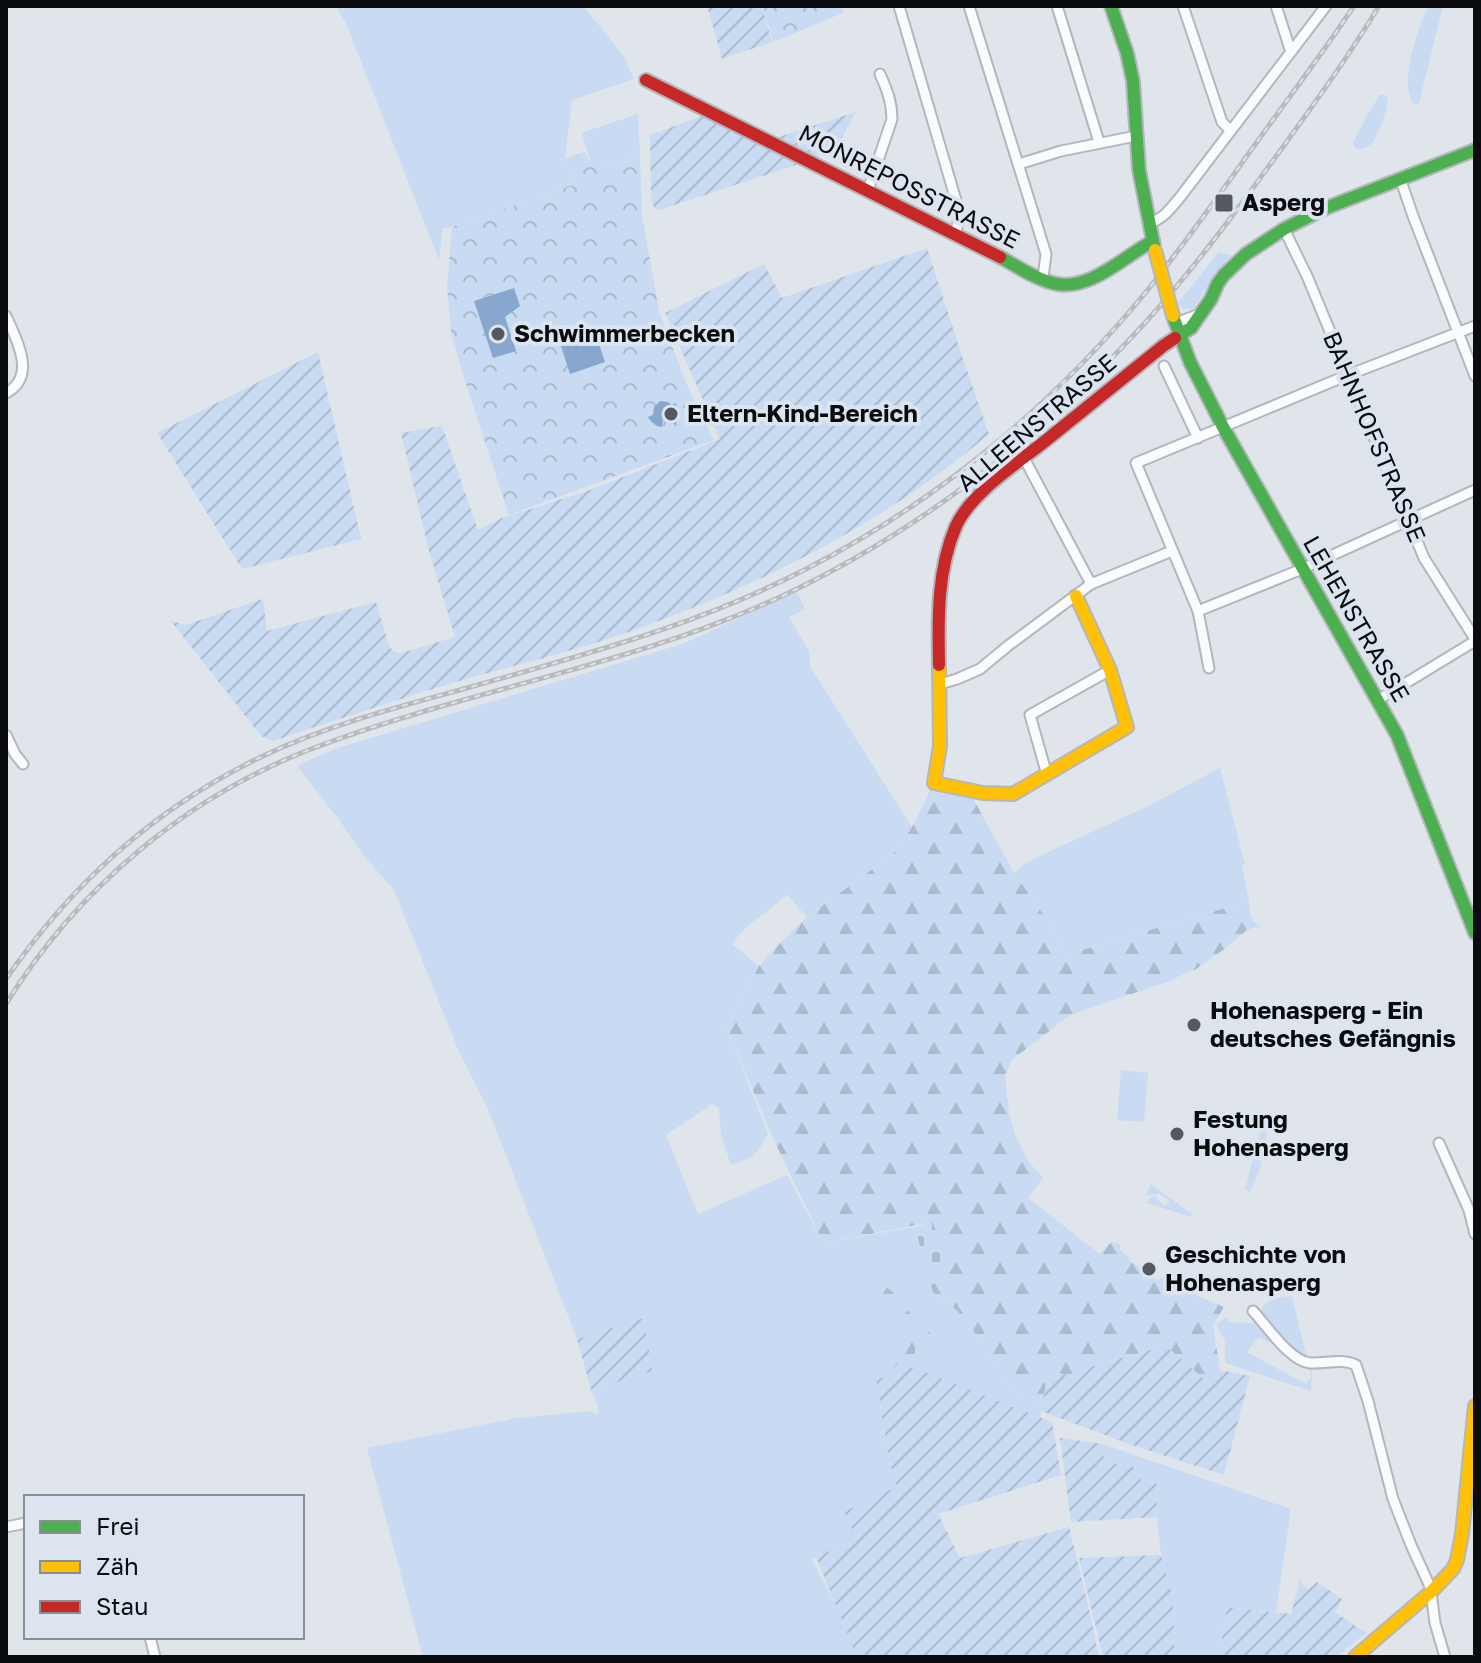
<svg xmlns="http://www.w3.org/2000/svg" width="1481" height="1663" viewBox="0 0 1481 1663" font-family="'Golos Text',sans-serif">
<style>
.grass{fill:#c8dbf2}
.forest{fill:url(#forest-firs)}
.cemetery{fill:url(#cemetery-stones)}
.park{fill:url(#park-crowns)}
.garden{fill:url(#garden-furrows)}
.water{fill:#87a7ce}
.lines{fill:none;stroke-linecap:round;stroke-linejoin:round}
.street-casing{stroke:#b3b6bb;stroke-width:13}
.fast-casing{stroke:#b3b6bb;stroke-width:16}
.slow-casing{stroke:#b3b6bb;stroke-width:16}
.jam-casing{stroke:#b3b6bb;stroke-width:16}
.street{stroke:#fafbfc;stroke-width:9}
.fast{stroke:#4caf50;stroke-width:12}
.slow{stroke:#ffc107;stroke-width:12}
.jam{stroke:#c62828;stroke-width:12}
.rail-casing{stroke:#b9babc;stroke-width:5}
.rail{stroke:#dce4ef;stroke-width:2;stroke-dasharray:6;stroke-linecap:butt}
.slow-bridge-casing{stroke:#b3b6bb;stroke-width:16;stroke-linecap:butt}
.slow-bridge{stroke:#ffc107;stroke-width:12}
.poi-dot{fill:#55585d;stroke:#dce4ef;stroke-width:3}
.labels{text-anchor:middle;stroke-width:8;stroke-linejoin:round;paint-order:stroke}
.street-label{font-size:24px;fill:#0a0c10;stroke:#dce4ef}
.poi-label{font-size:24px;font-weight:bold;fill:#0a0c10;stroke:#dce4ef;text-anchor:start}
</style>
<defs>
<pattern id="forest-firs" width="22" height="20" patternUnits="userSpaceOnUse" patternTransform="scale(2)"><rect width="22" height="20" fill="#c8dbf2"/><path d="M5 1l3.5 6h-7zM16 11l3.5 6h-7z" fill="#aabbce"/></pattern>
<pattern id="cemetery-stones" width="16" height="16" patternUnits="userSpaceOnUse" patternTransform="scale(2)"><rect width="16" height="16" fill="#c8dbf2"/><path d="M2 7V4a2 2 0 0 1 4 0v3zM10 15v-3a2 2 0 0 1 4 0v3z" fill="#aabbce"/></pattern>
<pattern id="park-crowns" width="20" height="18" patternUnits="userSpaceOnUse" patternTransform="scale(2)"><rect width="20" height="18" fill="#c8dbf2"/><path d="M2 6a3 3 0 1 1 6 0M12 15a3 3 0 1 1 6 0" fill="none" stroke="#aabbce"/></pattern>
<pattern id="garden-furrows" width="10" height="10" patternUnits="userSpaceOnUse" patternTransform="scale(2)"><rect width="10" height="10" fill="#c8dbf2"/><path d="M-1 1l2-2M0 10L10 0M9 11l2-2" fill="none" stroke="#aabbce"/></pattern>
</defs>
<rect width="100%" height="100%" fill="#e0e5eb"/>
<g class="grass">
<polygon points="335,6 584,7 623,55 634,79 572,100 565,159 573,185 452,227 443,228 439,260 345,21"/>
<path d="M1429,6H1443L1419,103L1416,105L1413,104C1410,96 1407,88 1408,79C1409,60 1419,22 1429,6Z"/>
<path d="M1380,95H1384L1388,98C1388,109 1379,135 1371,144C1368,148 1363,148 1359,149L1354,147L1353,143L1370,110Z"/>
<polygon points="638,114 640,155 598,169 594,159 590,160 582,135 584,132"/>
<polygon points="1219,252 1232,255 1216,274 1193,309 1184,309 1178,303"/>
<path d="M797,592L805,609L789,617L809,651L811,668L912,827L896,852L807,917L787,895L743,930L732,944L759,966L726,1026L768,1134C755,1157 755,1157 731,1165L721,1135L719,1108L712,1104L666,1135L698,1214L787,1175L823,1243L915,1227L934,1294C972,1313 984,1356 1012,1386C1021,1395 1032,1402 1041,1411L1040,1418L915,1370L876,1379L889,1459L898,1487L845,1512L857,1539L816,1557L812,1560L837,1607L857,1657H423L367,1448L516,1418L590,1411L598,1414V1406L591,1390L651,1371L644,1319L577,1339L488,1109L459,1052L394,890L364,856L337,817L297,766L334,749L682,644Z"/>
<polygon points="1220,768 1245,864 1242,864 1249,901 1065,955 1055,931 1014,873 1029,861 1148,806"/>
<polygon points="1121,1070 1148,1073 1144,1122 1117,1120"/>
<polygon points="1262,1125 1268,1127 1268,1130 1260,1168 1250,1192 1245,1189"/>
<polygon points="1151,1184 1193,1215 1193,1217 1191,1217 1147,1203 1149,1199 1155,1196 1157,1197 1156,1199 1165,1206 1169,1201 1160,1194 1145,1195"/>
<path d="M1292,1296L1307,1359C1292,1351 1269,1327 1261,1311C1266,1298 1279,1298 1292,1296Z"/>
<polygon points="1226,1317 1230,1322 1254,1323 1255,1319 1281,1348 1259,1337 1247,1352 1306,1384 1311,1378 1310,1368 1312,1369 1311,1391 1225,1363 1225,1341 1216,1325"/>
<polygon points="1103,1444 1291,1509 1276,1612 1227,1607 1219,1657 1175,1657 1173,1597 1161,1555 1157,1517 1156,1482 1137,1479 1138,1468 1104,1461"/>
</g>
<g class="forest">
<path d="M934,783L969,791L1014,873L1055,931L1065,955L1249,901C1250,915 1250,920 1262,928L1256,927L1247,930L1223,950L1196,969L1184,974L1167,982L1070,1015L1013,1059L1005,1075L1009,1113L1015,1134L1028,1161L1043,1178L1028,1198L1100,1254L1111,1242L1120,1244V1250L1129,1257L1130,1261L1157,1281L1165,1275L1186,1291L1224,1307L1213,1325L1220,1370L1210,1385L1166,1346L1106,1362L1068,1375L1057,1373L1047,1379L1041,1411C1032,1402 1021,1395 1012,1386C984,1356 972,1313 934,1294L930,1284L948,1279L933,1222L823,1243L771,1134L726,1026L759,966L781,942L807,917L896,852L912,827Z"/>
<path d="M852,1264L854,1265L864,1276L891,1290L922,1328C929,1331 932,1334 931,1343L922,1346L915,1344V1357L912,1362L899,1356L901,1347L900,1342L896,1341L895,1338L901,1329L880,1303L869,1295Z"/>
</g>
<polygon class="cemetery" points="933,1222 949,1279 930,1284 915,1227"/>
<g class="park">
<polygon points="763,6 841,6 843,13 773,42"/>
<polygon points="585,152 588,160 594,158 598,169 640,155 642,216 660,315 687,385 714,440 509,515 463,375 451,332 447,287 452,227 573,185 565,159"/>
</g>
<g class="garden">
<polygon points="707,6 762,6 772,42 722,59"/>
<polygon points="856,112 840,141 811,161 772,139"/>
<polygon points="705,115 802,163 659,210 655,209 651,199 650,135"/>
<path d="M927,248L960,350L989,434C889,519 773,579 651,624C593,646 531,661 470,678C404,697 339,719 273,741L261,736L171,621L185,625L263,599L267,631L376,602L389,646L393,651L401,653L455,637L429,551L401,433L442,426L478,530L502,518L590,490L720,439L665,313L764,264L782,298Z"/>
<polygon points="318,352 361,539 242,569 157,433"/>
<polygon points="644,1318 652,1371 591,1390 577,1339"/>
<polygon points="1166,1346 1210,1384 1220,1370 1250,1376 1224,1475 1132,1445 1041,1411 1047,1379 1057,1373 1068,1375 1106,1362"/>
<polygon points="898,1362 1052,1422 1061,1475 938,1514 960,1558 1069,1527 1090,1613 1099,1657 857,1657 816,1557 857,1539 844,1512 897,1487 889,1459 876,1379 886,1377"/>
<polygon points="1060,1438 1103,1444 1104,1461 1138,1468 1138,1479 1156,1482 1157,1517 1071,1522"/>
<polygon points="1161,1555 1173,1597 1175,1657 1103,1657 1079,1558"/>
<polygon points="1300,1580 1308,1590 1317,1582 1342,1599 1335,1612 1366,1633 1336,1657 1219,1657 1227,1607 1291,1614"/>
</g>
<g class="water">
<polygon points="514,288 520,306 505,317 516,351 493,358 474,301"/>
<polygon points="593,326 605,362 570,374 558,337"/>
<path d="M660,401L668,402L672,405L675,403C680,411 680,417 675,425L664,415L662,427C655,426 651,422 648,417L653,415L654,407Z"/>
</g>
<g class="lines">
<defs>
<g id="street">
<polyline points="899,6 960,214 955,235"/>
<polyline points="969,6 1046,254 1043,278"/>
<polyline points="1057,6 1099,142"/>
<polyline points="1183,6 1222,122 1230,130"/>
<polyline points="1276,6 1291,52"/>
<polyline points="1019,164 1061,151 1136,136"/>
<polyline points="1400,178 1413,216 1475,376"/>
<path d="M868,190L892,119C892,102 887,90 880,74"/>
<path d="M1148,223C1163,220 1172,207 1181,196L1326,6"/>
<polyline points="1284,229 1307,276 1424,558 1475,639"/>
<path d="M6,316C17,340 37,377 6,393"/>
<polyline points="1176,323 1202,313"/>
<polyline points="1164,366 1198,438"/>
<polyline points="1024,458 1091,584"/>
<polyline points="1198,611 1302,569 1475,490"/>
<polyline points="1209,668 1198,611 1136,463 1348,375 1475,326"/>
<polyline points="940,684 957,679 980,669 1009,645 1091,584 1172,551"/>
<polyline points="1378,700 1475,641"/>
<polyline points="6,735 15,754 23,764"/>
<polyline points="1047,775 1030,715 1110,670"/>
<polyline points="1439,1143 1469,1210 1475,1234"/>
<path d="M1253,1311C1267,1326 1290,1361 1310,1363C1326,1364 1341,1358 1356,1365L1368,1401L1393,1499L1411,1545L1432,1591"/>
<polyline points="6,1527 26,1523"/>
<polyline points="1431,1592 1435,1623 1445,1657"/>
<polyline points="150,1637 155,1657"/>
</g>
<g id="fast">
<polyline points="1111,6 1127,53 1133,81 1139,170 1154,246"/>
<path d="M1000,257C1016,266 1039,281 1057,284C1092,290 1124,256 1153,241"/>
<polyline points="1173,316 1190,362 1223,427 1397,735 1475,933"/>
<polyline points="1175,338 1191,328 1211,299 1218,283 1224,275 1246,254 1284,229 1326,208 1475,150"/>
</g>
<g id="slow">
<polyline points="939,665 940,746 934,783 983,793 1013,794 1127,727 1110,670 1076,596"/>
<polyline points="1355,1657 1432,1591 1453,1569 1457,1560 1462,1534 1475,1406"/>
</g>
<g id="jam">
<polyline points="646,80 1000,257"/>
<path d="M939,665C938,618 937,570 956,526C972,492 1015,465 1044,442C1084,410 1123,378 1163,346L1175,338"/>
</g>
</defs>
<use href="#street" class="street-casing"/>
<use href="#fast" class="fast-casing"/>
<use href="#slow" class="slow-casing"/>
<use href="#jam" class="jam-casing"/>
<use href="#street" class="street"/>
<use href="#fast" class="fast"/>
<use href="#slow" class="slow"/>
<use href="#jam" class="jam"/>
<defs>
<g id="rail">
<path d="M6,979C72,883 158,806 263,756C328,725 398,707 467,688C585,654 699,625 808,568C938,501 1053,405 1146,292C1184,245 1219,195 1254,146C1287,100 1322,54 1354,6"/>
<path d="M6,1004C77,889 185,798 311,749C465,690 628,667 780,597C917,533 1042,436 1144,324C1193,270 1237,210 1280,151C1314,104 1349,56 1379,6"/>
</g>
</defs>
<use href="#rail" class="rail-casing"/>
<use href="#rail" class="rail"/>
<defs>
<polyline id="slow-bridge" points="1155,250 1173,316"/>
</defs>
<use href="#slow-bridge" class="slow-bridge-casing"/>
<use href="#slow-bridge" class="slow-bridge"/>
</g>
<g class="poi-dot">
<rect x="1214" y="193" width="20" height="20" rx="4"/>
<circle cx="498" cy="334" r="8"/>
<circle cx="671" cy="414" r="8"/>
<circle cx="1194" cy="1025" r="8"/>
<circle cx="1177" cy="1134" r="8"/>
<circle cx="1149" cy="1269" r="8"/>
</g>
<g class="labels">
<g class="street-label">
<text transform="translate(909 187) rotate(27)" y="8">MONREPOSSTRASSE</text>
<text transform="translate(1037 423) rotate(-40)" y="8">ALLEENSTRASSE</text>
<text transform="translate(1374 437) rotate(67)" y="8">BAHNHOFSTRASSE</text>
<text transform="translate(1356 619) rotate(60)" y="8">LEHENSTRASSE</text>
</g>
<g class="poi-label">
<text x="1242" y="211">Asperg</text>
<text x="514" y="342">Schwimmerbecken</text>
<text x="687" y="422">Eltern-Kind-Bereich</text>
<text x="1210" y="1019">Hohenasperg - Ein<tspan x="1210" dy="28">deutsches Gefängnis</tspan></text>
<text x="1193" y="1128">Festung<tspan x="1193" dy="28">Hohenasperg</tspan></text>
<text x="1165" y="1263">Geschichte von<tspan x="1165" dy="28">Hohenasperg</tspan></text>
</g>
</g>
<rect width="1481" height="1663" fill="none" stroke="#0a0c10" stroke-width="16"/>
<rect x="24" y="1495" width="280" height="144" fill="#dce4ef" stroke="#888e96" stroke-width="2"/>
<rect x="40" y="1521" width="40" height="12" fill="#4caf50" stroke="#888e96" stroke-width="2"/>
<text x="96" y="1535" font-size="24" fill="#0a0c10">Frei</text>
<rect x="40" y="1561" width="40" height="12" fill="#ffc107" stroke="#888e96" stroke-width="2"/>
<text x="96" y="1575" font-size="24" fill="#0a0c10">Zäh</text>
<rect x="40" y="1601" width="40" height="12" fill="#c62828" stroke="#888e96" stroke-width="2"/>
<text x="96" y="1615" font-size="24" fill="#0a0c10">Stau</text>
</svg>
